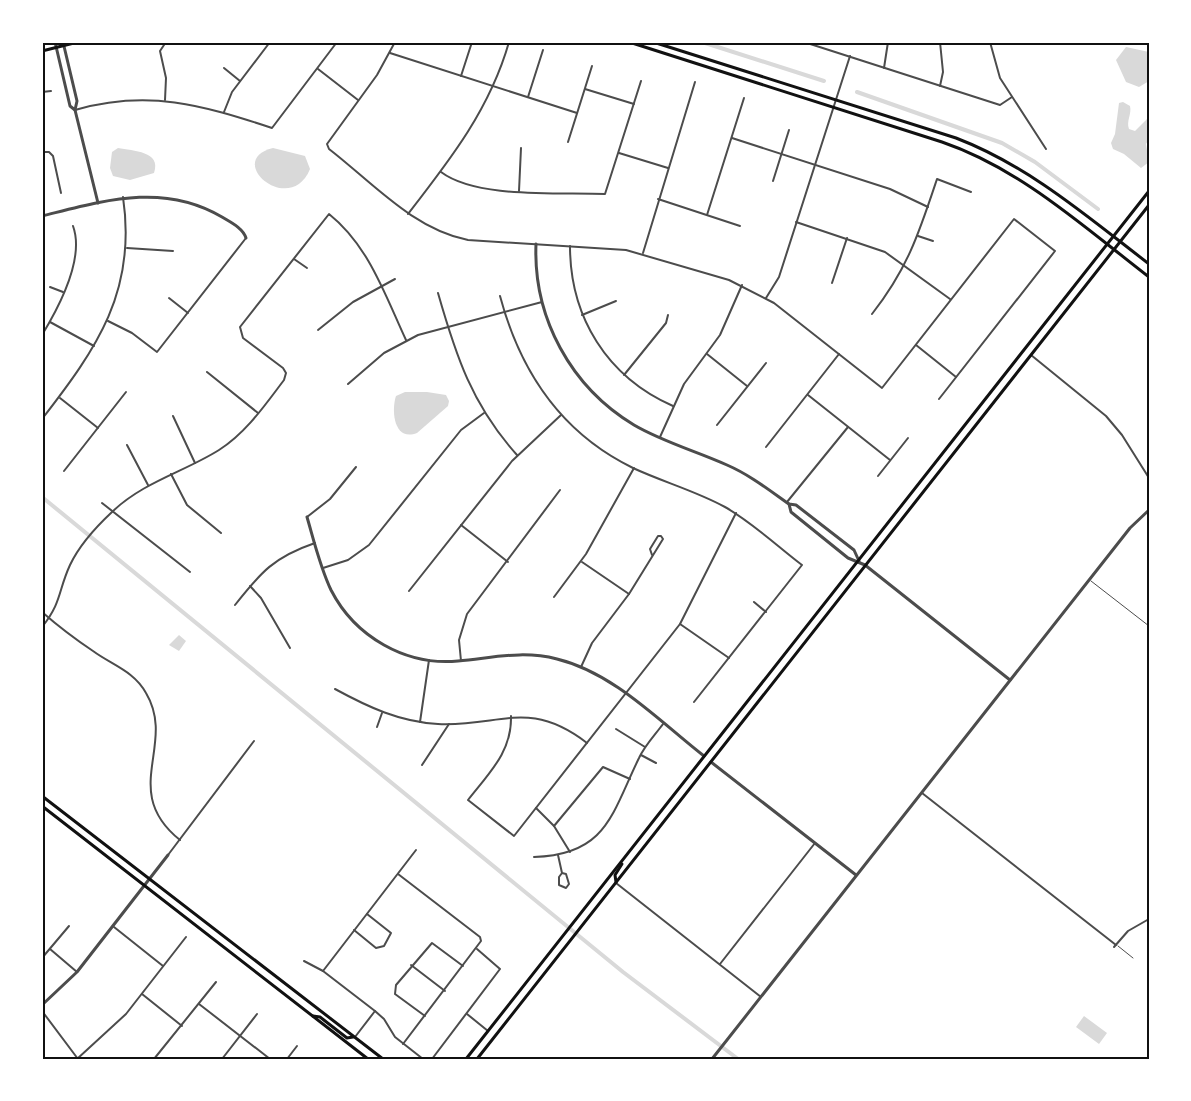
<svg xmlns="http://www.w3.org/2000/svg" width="1191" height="1101" viewBox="0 0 1191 1101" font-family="'PT Serif',serif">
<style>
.water{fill:#d9d9d9}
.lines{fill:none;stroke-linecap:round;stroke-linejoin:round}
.canal{stroke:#d9d9d9;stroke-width:4}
.service{stroke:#4c4c4c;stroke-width:1}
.minor{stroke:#4c4c4c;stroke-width:2}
.tertiary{stroke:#4c4c4c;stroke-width:3}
.secondary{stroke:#111;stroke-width:3}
.neatline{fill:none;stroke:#111;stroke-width:2}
</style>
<rect width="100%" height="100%" fill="#fff"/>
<g class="water">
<polygon points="1126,47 1149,52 1149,81 1139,87 1126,82 1116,60"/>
<path d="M1123,102L1130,106C1132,114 1126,121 1129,129L1135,131L1147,119L1149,121V139L1146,144L1149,162L1141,168L1124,154L1113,149L1111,143L1115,134L1119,103Z"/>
<path d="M118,148C133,151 162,151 154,173L130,180L113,176L110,168L112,152Z"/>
<path d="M273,148L305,156L310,169C290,218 223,160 273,148Z"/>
<path d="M427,392L446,395L449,401L448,406L417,433C394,442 391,411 396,396L405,392Z"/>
<polygon points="179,635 186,641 179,651 169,645"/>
<polygon points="1084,1016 1107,1033 1099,1044 1076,1027"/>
</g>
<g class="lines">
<g class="canal">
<polyline points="702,42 824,81"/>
<polyline points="857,92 1002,143 1035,162 1098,209"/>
<polyline points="42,497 623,972 738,1059"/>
</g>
<g class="service">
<polyline points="1091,581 1149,626"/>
<polyline points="1118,946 1133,958"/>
</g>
<g class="minor">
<path d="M395,42L377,75L327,144L329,149C373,183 413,229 468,240L626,250L729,280L774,303L882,388L1014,219L1055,251L939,399"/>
<polyline points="804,42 1000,105 1012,97"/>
<polyline points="940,42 943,72 940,86"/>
<polyline points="990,42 1000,78 1046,149"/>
<polyline points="390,53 577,113"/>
<polyline points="224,68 240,81"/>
<polyline points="884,68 888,42"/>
<polyline points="318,69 358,100"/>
<polyline points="461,76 472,42"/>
<polyline points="585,89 634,104"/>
<polyline points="42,92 51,91"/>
<polyline points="528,97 543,50"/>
<polyline points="165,100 166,78 160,51 166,42"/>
<path d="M75,110C148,89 202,105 272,128L337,42"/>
<polyline points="224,112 232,92 270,42"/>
<polyline points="732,138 890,189 928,207"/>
<polyline points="568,142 592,66"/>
<polyline points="42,152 49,152 53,156 61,193"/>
<polyline points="619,153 668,168"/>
<path d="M441,172C477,199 560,192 605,194L641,81"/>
<polyline points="773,181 789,130"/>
<polyline points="519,191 521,148"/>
<polyline points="658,199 740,226"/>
<path d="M408,214C450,160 490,109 509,42"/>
<polyline points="707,215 744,98"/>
<polyline points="796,222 885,252 950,299"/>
<polyline points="918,236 933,241"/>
<path d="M570,246C570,317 607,377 673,406"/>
<polyline points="127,248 173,251"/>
<polyline points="643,253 695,82"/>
<polyline points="294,259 307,268"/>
<polyline points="832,283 847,238"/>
<polyline points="50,287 63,292"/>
<path d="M438,293C456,356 472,405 517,455"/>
<path d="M500,296C520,371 561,433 633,468C663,482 696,491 725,507C753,523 777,546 802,565L694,702"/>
<polyline points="169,298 188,313"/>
<polyline points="766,298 779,277 850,56"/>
<path d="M872,314C908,268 919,233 937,179L971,192"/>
<polyline points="582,315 616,301"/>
<polyline points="108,321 132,333 157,352 246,238"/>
<polyline points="50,322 94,346"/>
<polyline points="318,330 353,302 395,279"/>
<path d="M42,335C59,307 85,259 73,226"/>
<polyline points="916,345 956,377"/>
<polyline points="707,354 747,386"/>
<polyline points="1031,355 1106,416 1122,435 1149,478"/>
<polyline points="207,372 258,413"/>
<polyline points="624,375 666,323 668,315"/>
<polyline points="348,384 384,353 418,335 542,302"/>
<polyline points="808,395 890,460"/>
<polyline points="60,398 98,428"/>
<polyline points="173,416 195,463"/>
<path d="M42,419C97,348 137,291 123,197"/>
<polyline points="717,425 766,363"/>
<polyline points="660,437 684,384 720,335 742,285"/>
<polyline points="127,445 148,485"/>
<polyline points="766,447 839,354"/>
<polyline points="64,471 126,392"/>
<polyline points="171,474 187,505 221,533"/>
<polyline points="878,476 908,438"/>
<polyline points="787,502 848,427"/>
<polyline points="102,503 190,572"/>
<polyline points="307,517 330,499 356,467"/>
<polyline points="461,525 508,562"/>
<polyline points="582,562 629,594"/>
<polyline points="323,568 348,560 369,545 461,430 484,413"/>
<polyline points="250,586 261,598 290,648"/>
<polyline points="409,591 512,461 561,415"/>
<polyline points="554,597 586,554 634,468"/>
<polyline points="754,602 766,612"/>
<path d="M235,605C261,572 274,557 315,543"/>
<path d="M42,612C58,626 75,639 93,651C112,665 134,671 146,693C177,745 119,791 180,840"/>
<polyline points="680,624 729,658"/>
<path d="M42,627C62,602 58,591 70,565C79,546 97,526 112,512C143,482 184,472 219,450C246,433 265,405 284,380L286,373L283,368L243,338L240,327L329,214C369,246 385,295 406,340"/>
<polyline points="461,661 459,640 467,614 560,490"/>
<polyline points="581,667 592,643 629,594 663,539 661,536 658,536 650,549 652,555"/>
<path d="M335,689C368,707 400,722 438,724C501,727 528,698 587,743"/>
<path d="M511,716C512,752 489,773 468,800L514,836L680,624L736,513"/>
<polyline points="420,722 429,660"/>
<polyline points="377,727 382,713"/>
<polyline points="616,729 645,747"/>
<polyline points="641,755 656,763"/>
<polyline points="422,765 449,724"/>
<polyline points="922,793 1116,945"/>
<polyline points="536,808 554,826 570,852"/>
<polyline points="554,826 603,767 630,779"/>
<polyline points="168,855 254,741"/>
<polyline points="558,855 562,873 559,877 559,885 566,888 569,884 566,874 562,873"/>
<path d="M534,857C607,855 612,813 639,758C645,745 655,735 663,724"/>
<polyline points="398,874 480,937 481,941 403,1044"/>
<polyline points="616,883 761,997"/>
<polyline points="114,927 163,966"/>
<polyline points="354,930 376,948 384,946 391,933 367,914"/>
<polyline points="1114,947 1128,931 1149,919"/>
<polyline points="50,949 77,972"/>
<polyline points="42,958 69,926"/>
<polyline points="304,961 323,971 375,1011 384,1019 395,1037 423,1059"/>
<polyline points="720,964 815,843"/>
<polyline points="411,965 445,991"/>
<polyline points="323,971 416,850"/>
<polyline points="142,994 182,1026"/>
<polyline points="199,1004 270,1059"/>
<polyline points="42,1011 78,1059"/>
<polyline points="467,1014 488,1031"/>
<polyline points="425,1016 395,994 396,985 432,943 463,966"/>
<polyline points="355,1037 375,1011"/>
<polyline points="77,1059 126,1014 186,937"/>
<polyline points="154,1059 216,982"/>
<polyline points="222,1059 257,1014"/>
<polyline points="287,1059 297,1046"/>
<polyline points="432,1059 500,969 477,949"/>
</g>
<g class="tertiary">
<polyline points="55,42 70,106 75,110"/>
<polyline points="63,42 77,101 75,110 98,203"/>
<path d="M42,216C103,201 163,182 222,217C230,222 243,228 246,238"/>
<path d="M536,244C533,318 571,387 634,425C663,442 696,451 727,465C750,475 769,490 789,504L796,505L854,550L859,561"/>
<polyline points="789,504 791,512 848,558 865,565 1010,680"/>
<path d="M307,517C314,541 320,567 331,590C355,637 406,666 458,661C493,658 522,650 557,659C614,673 659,721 704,756"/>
<polyline points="711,762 856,875"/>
<polyline points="42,1005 77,972 168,855"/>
<polyline points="712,1059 1130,528 1149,510"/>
</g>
<g class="secondary">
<path d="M629,42L942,142C1021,169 1084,227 1149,277"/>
<path d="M653,42L956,138C1029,166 1088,217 1149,264"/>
<polyline points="42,51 78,42"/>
<polyline points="42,796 383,1059"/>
<polyline points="42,806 368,1059"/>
<polyline points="616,882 615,875 622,864"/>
<polyline points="313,1016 320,1017 347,1038 353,1037"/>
<polyline points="466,1059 1149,191"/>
<polyline points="477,1059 1149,205"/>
</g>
</g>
<rect width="1191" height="1101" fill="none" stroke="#ffffff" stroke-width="87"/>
<rect x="44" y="44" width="1104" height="1014" class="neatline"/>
</svg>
